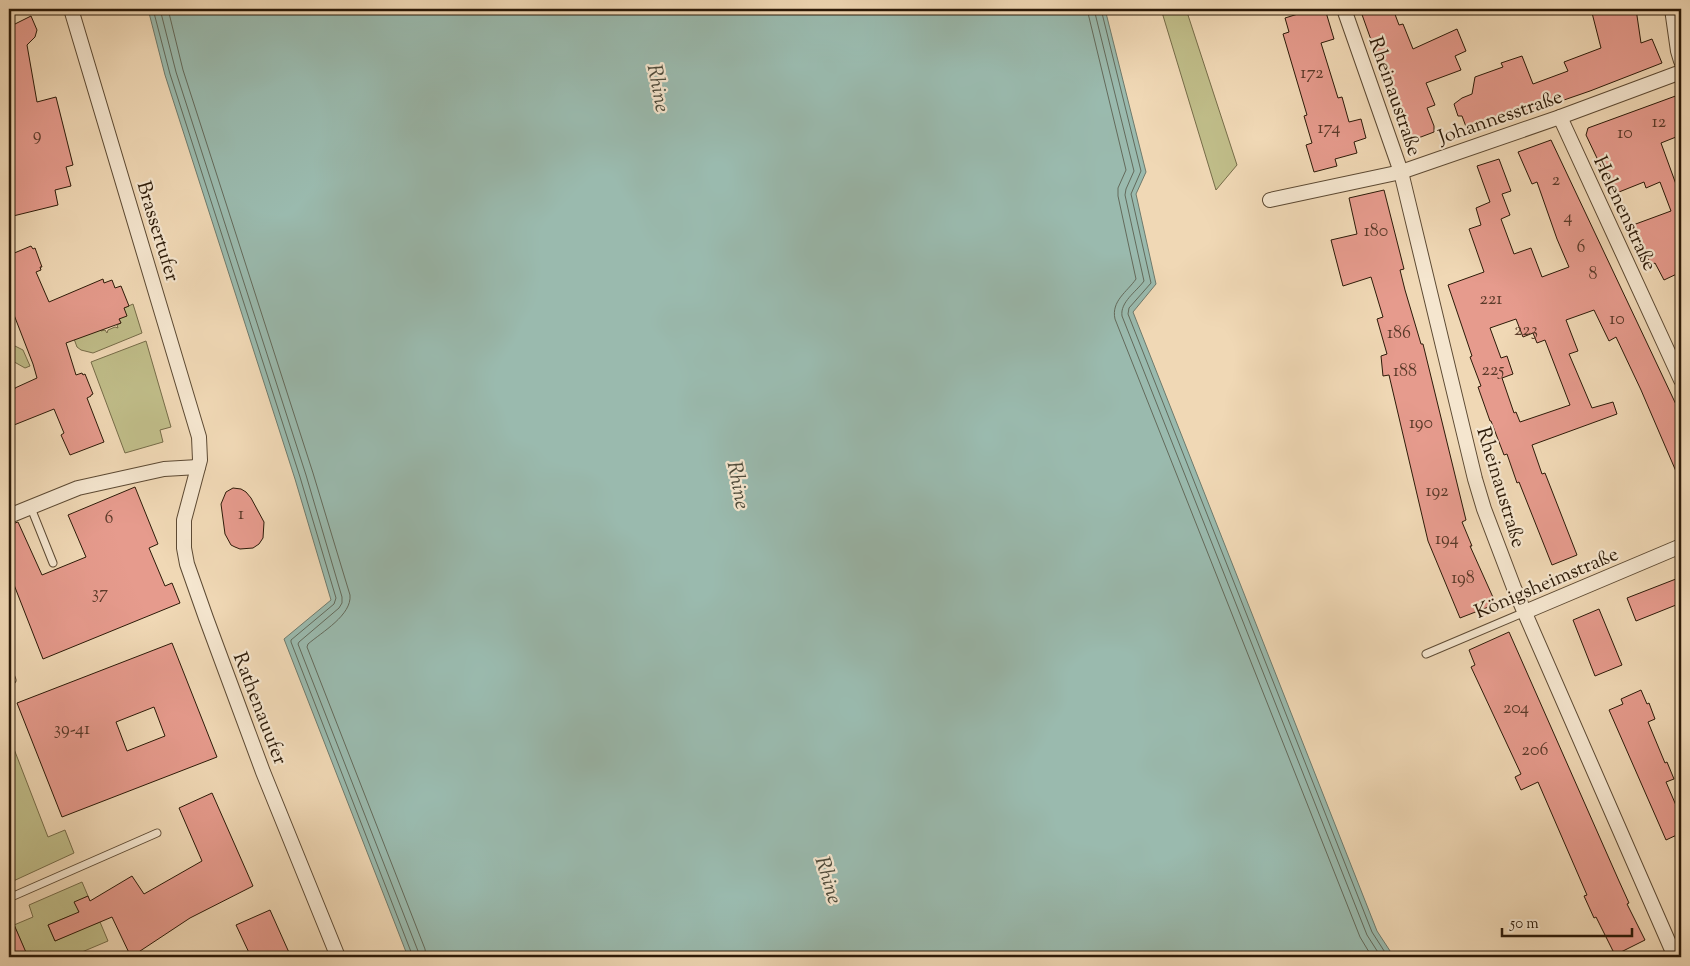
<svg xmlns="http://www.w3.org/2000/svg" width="1690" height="966" viewBox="0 0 1690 966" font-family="'Sorts Mill Goudy',serif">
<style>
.green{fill:#c0bd89;stroke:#766c48;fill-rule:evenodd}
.water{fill:#9abaae;stroke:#6e7a6c}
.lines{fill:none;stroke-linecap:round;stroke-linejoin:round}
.shore{stroke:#636a5b;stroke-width:1}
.building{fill:#e69b8d;stroke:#2c1a08;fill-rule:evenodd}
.lane-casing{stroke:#5d4a33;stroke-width:9}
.street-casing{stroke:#5d4a33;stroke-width:16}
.lane{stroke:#f5e6cf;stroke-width:7}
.street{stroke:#f5e6cf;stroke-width:14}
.labels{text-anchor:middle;stroke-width:4.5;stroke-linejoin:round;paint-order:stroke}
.number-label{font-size:18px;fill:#5a3a29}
.street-label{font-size:20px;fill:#2c1a08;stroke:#f5e6cf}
.water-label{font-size:21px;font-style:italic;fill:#4d4a3a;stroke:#f5e6cf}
</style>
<rect width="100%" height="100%" fill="#f0d8b5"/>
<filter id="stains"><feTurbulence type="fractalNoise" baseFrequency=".004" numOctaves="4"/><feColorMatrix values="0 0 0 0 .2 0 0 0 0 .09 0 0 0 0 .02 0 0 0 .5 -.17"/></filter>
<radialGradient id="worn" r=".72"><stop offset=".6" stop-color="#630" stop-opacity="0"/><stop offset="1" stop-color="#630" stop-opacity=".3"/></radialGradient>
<g class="green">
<polygon points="1161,9 1186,9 1237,165 1216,190"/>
<polygon points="133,304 142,333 93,353 81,350 77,347 70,328 99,327 101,331 105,330 107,333 108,330 115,327 118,328 117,325 121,323 119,319 124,308"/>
<polygon points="146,341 171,427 160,430 163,442 125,453 91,362"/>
<polygon points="9,343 23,350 30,366 25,368 9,359"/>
<polygon points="14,749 48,837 65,830 74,853 9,883 9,751"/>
<path d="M82,882L88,896L75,903L86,927L100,922L108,941L70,957H34L31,951L26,953L14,925L33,917L29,905ZM70,916L77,931L55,941L48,925Z"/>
</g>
<polygon class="water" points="148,9 1105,9 1146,172 1136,194 1156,284 1133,312 1377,931 1394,957 408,957 284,639 331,600 295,479 165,75"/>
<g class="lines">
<g class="shore">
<polyline points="153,9 170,74 300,477 336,598 334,604 291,640 291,642 413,957"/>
<polyline points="160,9 176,72 306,475 342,597 342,603 339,608 299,642 298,644 418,951 419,957"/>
<path d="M168,9L183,70L313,473L350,595C352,615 322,632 308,644L307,647L425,949L426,957"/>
<path d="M1087,9L1126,170L1118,188V196L1136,279C1127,292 1111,301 1115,319L1360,937L1372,957"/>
<path d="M1094,9L1134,171L1126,189L1125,195L1144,281C1136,292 1120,302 1122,316L1367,935L1381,957"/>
<polyline points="1101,9 1141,171 1131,194 1151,283 1129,308 1128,314 1372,932 1388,957"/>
</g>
</g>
<g class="building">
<polygon points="1300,9 1325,9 1334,39 1321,43 1338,98 1342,97 1349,122 1361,119 1366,138 1354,142 1357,153 1335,159 1337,166 1314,172 1306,145 1312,143 1304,116 1307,115 1283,34 1289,32 1285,18 1301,13"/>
<polygon points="1360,9 1393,9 1399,25 1403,24 1413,49 1457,29 1466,51 1455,56 1461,70 1426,83 1435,105 1427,108 1434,126 1434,132 1413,140 1370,37"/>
<polygon points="1591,9 1636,9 1641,43 1652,39 1662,63 1590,91 1483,128 1480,127 1468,132 1462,116 1458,116 1454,104 1462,98 1472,94 1475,77 1503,67 1501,63 1522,56 1533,84 1568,71 1564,62 1601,48"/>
<polygon points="31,16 37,30 35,37 27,45 37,102 56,97 73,165 66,167 71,186 55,190 58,205 9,217 9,27"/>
<polygon points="1681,94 1681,135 1661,143 1681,198 1681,272 1664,280 1655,263 1651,265 1633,225 1671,211 1660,182 1646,188 1644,182 1614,194 1586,135 1588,128"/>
<path d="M1551,140L1681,415V483L1641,390L1616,337L1609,341L1594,310L1566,320L1578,351L1569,354L1592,408L1613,402L1617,414L1532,445L1542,474L1545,473L1577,555L1552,565L1519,482L1517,483L1507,454L1504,455L1491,421H1490L1478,387L1481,386L1470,357L1472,356L1448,285L1484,272L1469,229L1481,225L1476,208L1490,202L1477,166L1499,159L1511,191L1502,194L1510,215L1501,219L1514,254L1531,248L1542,277L1569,267L1557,239L1537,182L1532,184L1518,152ZM1516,319L1523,337L1533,333L1537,343L1545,340L1570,405L1520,422L1516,412L1514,413L1502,378L1513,374L1507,356L1501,358L1490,328Z"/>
<polygon points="1384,190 1404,269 1400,270 1405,290 1421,344 1423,344 1466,520 1462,522 1472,546 1470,546 1496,604 1460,618 1428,541 1389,375 1383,376 1381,356 1387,354 1377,319 1383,317 1371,277 1343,286 1331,240 1357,234 1349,198"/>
<polygon points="31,246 33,249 35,248 42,267 40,267 41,270 36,272 49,302 103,279 104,283 112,280 115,288 121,286 129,306 124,308 127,316 119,319 121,323 66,343 76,375 82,373 83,375 85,374 93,394 91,395 91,396 87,398 104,442 70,455 61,435 64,433 54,409 9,427 9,392 15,389 15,388 37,378 33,364 9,302 9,258 13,256 12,254"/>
<polygon points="135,487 158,544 149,548 165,586 172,583 180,603 43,659 9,572 9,525 18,522 42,575 86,557 68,515"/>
<polygon points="233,488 241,489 246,492 251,498 264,522 263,538 259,544 253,548 240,549 235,547 231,545 225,534 221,504 226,492"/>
<polygon points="1681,577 1681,603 1636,621 1627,598"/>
<polygon points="1599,609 1622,665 1595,676 1573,620"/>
<polygon points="1509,632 1619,881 1629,903 1627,904 1645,940 1615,955 1596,917 1594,918 1584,896 1587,895 1538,782 1521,790 1515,777 1521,774 1471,667 1475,665 1469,650"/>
<path d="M172,643L217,757L62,817L17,703ZM154,707L165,736L127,751L116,722Z"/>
<polygon points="1641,690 1647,704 1649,703 1655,719 1648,722 1665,763 1667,762 1674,779 1666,782 1681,817 1681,833 1666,840 1609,710 1623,704 1621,699"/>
<polygon points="212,793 253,886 190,918 131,957 112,917 55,941 48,925 79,912 74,902 88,896 90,901 132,876 144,894 202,861 179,808"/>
<polygon points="270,910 291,957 251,957 236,925"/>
<polygon points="9,913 28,957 9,957"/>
</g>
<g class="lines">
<defs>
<g id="lane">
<polyline points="31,508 53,563"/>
<polyline points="1426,654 1525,612"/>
<polyline points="9,672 12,680 9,682"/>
<polyline points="9,898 157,833"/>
</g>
<g id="street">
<polyline points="71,9 199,437 200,460 184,520 184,548 187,564 206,618 263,772 338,957"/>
<polyline points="1344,9 1401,172 1475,479 1484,509 1514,588 1672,950 1676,957"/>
<polyline points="1672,9 1678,51 1681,61"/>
<polyline points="1560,117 1681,380"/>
<polyline points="1270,200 1401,172 1560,117 1681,72"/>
<polyline points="9,516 78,488 164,469 198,467"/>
<polyline points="1525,612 1681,546"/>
</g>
</defs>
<use href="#lane" class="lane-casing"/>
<use href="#street" class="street-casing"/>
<use href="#lane" class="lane"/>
<use href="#street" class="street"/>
</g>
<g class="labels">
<g class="number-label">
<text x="1312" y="78">172</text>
<text x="1659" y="127">12</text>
<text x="1329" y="133">174</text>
<text x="1625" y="138">10</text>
<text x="37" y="140">9</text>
<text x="1556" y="185">2</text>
<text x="1568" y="222">4</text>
<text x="1376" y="236">180</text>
<text x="1581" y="252">6</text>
<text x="1593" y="279">8</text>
<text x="1491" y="304">221</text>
<text x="1617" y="324">10</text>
<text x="1526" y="335">223</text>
<text x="1399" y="338">186</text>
<text x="1493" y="375">225</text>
<text x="1405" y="376">188</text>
<text x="1421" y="428">190</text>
<text x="1437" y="496">192</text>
<text x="241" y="519">1</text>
<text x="109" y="523">6</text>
<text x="1447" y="544">194</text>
<text x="1463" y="583">198</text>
<text x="100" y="598">37</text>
<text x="1516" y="713">204</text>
<text x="72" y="734">39-41</text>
<text x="1535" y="755">206</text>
</g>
<g class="street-label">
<text transform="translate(1396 96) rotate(71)" y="7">Rheinaustraße</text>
<text transform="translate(1500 116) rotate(-19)" y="7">Johannesstraße</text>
<text transform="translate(1626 213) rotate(65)" y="7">Helenenstraße</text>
<text transform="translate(159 231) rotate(73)" y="7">Brassertufer</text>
<text transform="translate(1502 487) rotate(73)" y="7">Rheinaustraße</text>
<text transform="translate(1546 582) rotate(-23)" y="7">Königsheimstraße</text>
<text transform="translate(261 708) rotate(69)" y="7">Rathenauufer</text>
</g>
<g class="water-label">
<text transform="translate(659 88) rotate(79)" y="7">Rhine</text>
<text transform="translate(739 485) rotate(79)" y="7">Rhine</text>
<text transform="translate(829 880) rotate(73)" y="7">Rhine</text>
</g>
</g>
<rect width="1690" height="966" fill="none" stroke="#f0d8b5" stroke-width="30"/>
<rect x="10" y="10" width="1670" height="946" fill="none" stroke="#2c1a08" stroke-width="2.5"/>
<rect x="15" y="15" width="1660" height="936" fill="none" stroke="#2c1a08"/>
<path d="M1502 928v8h130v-8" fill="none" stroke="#2c1a08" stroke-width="2.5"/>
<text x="1510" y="928" font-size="15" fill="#2c1a08" stroke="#f5e6cf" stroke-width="4" paint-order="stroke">50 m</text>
<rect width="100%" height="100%" filter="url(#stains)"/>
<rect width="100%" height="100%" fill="url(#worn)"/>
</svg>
